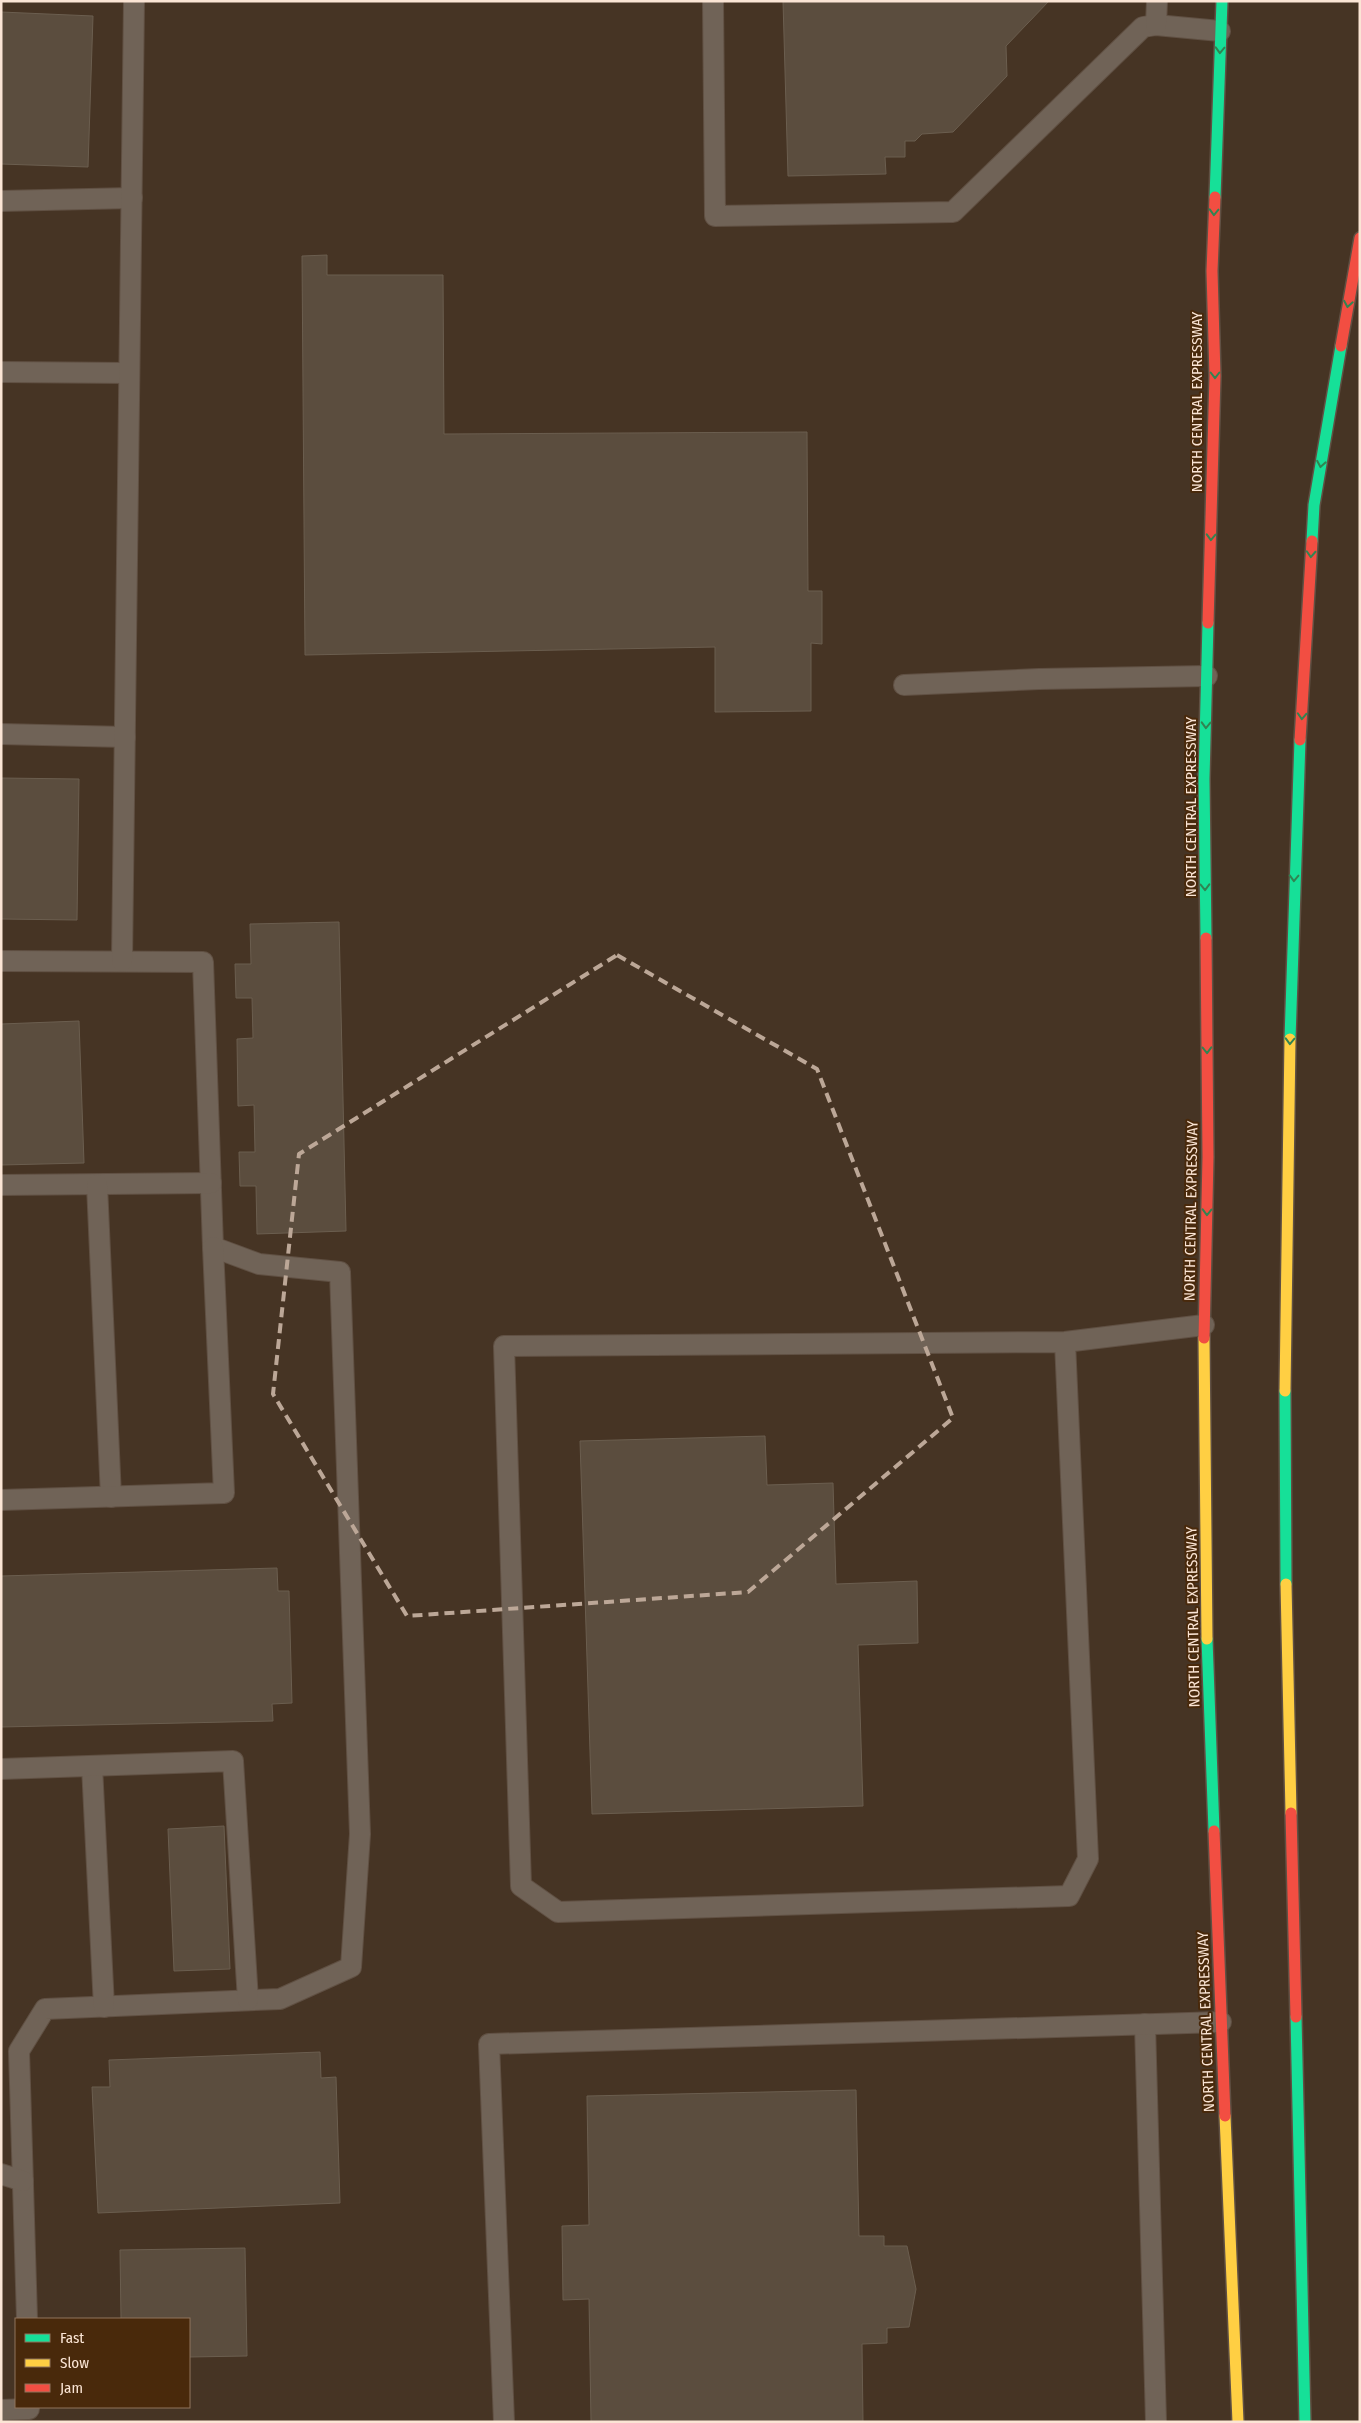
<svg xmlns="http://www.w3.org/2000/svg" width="1361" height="2423" viewBox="0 0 1361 2423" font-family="'Fira Sans Condensed',sans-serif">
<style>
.building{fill:#5b4d3e;stroke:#6b5e4f}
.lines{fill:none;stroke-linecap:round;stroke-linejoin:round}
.lane-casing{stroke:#605043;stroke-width:22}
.fast-casing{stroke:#605043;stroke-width:14}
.slow-casing{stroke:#605043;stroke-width:14}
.jam-casing{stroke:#605043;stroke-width:14}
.lane{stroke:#706357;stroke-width:20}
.fast{stroke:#16e098;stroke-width:11}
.slow{stroke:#ffcf43;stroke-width:11}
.jam{stroke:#f24e42;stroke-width:11}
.oneway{stroke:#308452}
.marked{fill:none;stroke:#bca797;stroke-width:4;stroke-dasharray:10 6;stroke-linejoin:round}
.labels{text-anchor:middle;stroke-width:4;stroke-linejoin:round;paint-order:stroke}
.street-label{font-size:15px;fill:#fbe5d5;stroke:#49290b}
</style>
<rect width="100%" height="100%" fill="#463424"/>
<g class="building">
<polygon points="783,1 1049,1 1006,46 1007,76 953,132 922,134 915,141 905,141 905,157 885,157 886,174 788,176"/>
<polygon points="1,12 93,16 88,167 1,164"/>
<polygon points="327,255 327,275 443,275 444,434 807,432 808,591 822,591 822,644 811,643 811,711 715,712 715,647 305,655 302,256"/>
<polygon points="1,778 79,779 77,920 1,919"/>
<polygon points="339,922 346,1231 257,1234 256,1186 240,1186 239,1152 255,1152 254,1105 238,1106 237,1039 253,1038 252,998 236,998 235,964 251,964 250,924"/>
<polygon points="79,1021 84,1163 1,1165 1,1024"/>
<polygon points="765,1436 767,1485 833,1483 836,1584 917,1581 918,1643 858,1645 863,1806 592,1814 580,1441"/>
<polygon points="277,1568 278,1591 289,1591 292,1703 272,1704 273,1721 1,1727 1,1576"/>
<polygon points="224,1826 230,1969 174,1971 168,1829"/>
<polygon points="320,2052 321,2078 336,2077 340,2203 98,2213 92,2087 110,2087 109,2060"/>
<polygon points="856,2090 859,2236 884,2236 884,2246 907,2246 916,2289 909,2327 887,2328 887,2343 862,2344 863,2422 591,2422 589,2299 563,2300 562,2226 589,2225 587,2096"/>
<polygon points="245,2248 247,2356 189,2357 189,2319 121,2319 120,2250"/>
</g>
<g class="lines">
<defs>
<g id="lane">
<polyline points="713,1 715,216 953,212 1143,27 1156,25 1220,31"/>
<polyline points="1156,25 1157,1"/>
<polyline points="1,201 132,198"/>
<polyline points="1,372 129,373"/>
<polyline points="904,685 1039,679 1207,676"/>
<polyline points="1,734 125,737"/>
<polyline points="1,961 203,962 213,1247 259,1264 340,1272 360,1834 351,1967 280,1999 45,2009 19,2051 27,2319"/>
<polyline points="122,961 134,1"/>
<polyline points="1,1185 211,1183"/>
<polyline points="97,1185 111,1497"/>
<polyline points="1065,1342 1088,1859 1069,1896 558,1912 521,1886 504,1346 1065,1342 1204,1325"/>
<polyline points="1,1500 224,1493 213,1247"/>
<polyline points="92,1766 104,2007"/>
<polyline points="1,1769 233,1761 248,2000"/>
<polyline points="1145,2024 1156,2422"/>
<polyline points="1,2174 23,2181"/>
<polyline points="1,2410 29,2409"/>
<polyline points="504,2422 489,2044 1221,2022"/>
</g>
<g id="fast">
<polyline points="1215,197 1222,1"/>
<polyline points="1312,541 1314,505 1341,346"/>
<polyline points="1206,938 1204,779 1208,623"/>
<polyline points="1290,1039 1300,740"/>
<polyline points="1285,1391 1286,1584"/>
<polyline points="1207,1639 1214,1831"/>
<polyline points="1296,2017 1305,2422"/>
</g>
<g id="slow">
<polyline points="1204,1338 1207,1639"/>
<polyline points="1285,1391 1290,1039"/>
<polyline points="1286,1584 1291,1813"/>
<polyline points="1225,2116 1238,2422"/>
</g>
<g id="jam">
<polyline points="1341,346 1360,238"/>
<polyline points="1208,623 1215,376 1212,271 1215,197"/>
<polyline points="1300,740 1312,541"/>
<polyline points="1204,1338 1208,1157 1206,938"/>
<polyline points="1291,1813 1296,2017"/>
<polyline points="1214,1831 1225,2116"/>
</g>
</defs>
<use href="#lane" class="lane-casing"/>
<use href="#fast" class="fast-casing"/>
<use href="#slow" class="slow-casing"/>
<use href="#jam" class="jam-casing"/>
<use href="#lane" class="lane"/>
<use href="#fast" class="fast"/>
<use href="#slow" class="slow"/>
<use href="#jam" class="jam"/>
</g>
<defs><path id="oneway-chevron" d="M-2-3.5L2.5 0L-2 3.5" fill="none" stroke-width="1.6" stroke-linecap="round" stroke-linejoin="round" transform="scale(1.25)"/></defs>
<g class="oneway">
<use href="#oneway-chevron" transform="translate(1220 50) rotate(92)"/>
<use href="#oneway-chevron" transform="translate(1214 212) rotate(92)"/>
<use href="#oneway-chevron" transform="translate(1348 304) rotate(100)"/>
<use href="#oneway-chevron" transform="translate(1215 375) rotate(90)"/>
<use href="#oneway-chevron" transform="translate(1321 464) rotate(100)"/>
<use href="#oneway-chevron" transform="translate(1211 537) rotate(92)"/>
<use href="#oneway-chevron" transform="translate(1311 554) rotate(93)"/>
<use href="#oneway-chevron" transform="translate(1302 716) rotate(93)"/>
<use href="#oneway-chevron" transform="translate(1206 725) rotate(92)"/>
<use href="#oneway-chevron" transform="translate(1294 878) rotate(92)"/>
<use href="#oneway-chevron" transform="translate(1205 887) rotate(89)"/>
<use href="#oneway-chevron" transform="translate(1290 1041) rotate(92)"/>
<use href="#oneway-chevron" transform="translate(1207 1050) rotate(89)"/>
<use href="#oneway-chevron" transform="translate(1207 1212) rotate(91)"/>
</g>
<path class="marked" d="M617,955L817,1069L953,1418L748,1592L407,1616L273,1394L299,1154Z"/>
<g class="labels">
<g class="street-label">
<text transform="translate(1197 402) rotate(-90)" y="5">NORTH CENTRAL EXPRESSWAY</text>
<text transform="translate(1191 807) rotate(-90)" y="5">NORTH CENTRAL EXPRESSWAY</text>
<text transform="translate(1191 1211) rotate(-89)" y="5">NORTH CENTRAL EXPRESSWAY</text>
<text transform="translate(1193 1617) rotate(-91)" y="5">NORTH CENTRAL EXPRESSWAY</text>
<text transform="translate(1206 2022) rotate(-92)" y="5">NORTH CENTRAL EXPRESSWAY</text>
</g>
</g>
<rect width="1361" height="2423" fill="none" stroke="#fbe5d5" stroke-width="5"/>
<rect x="15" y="2318" width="175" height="90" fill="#49290b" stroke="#90745c"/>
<rect x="25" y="2334" width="25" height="8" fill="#16e098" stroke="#90745c"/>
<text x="60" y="2343" font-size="15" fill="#fbe5d5">Fast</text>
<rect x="25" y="2359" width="25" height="8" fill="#ffcf43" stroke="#90745c"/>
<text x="60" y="2368" font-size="15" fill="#fbe5d5">Slow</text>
<rect x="25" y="2384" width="25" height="8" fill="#f24e42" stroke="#90745c"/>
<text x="60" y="2393" font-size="15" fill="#fbe5d5">Jam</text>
</svg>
